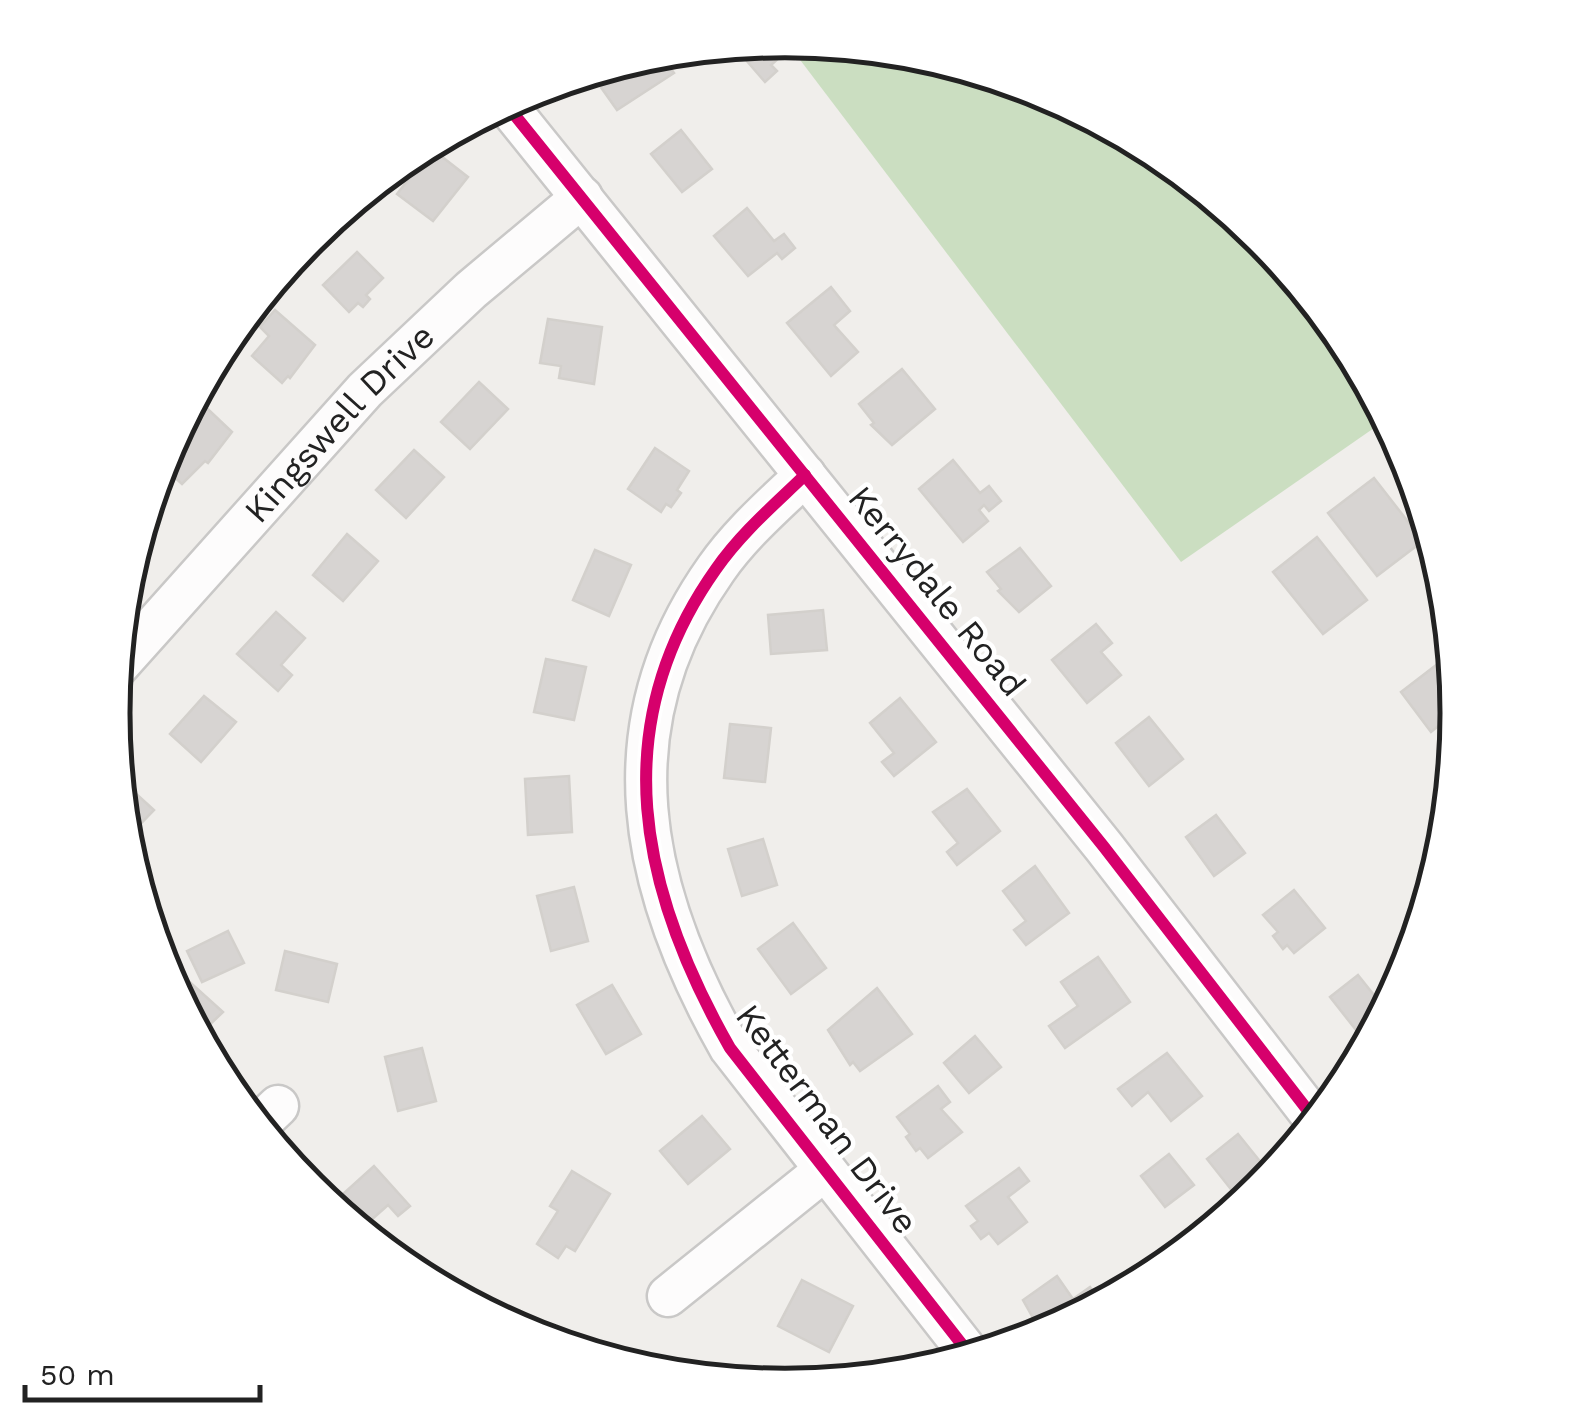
<svg xmlns="http://www.w3.org/2000/svg" width="1570" height="1425" viewBox="0 0 1570 1425" font-family="'Work Sans',sans-serif">
<style>
.forest{fill:#cbdec1}
.building{fill:#d7d4d2;stroke:#d3d0cc;stroke-width:2.5}
.lines{fill:none;stroke-linecap:round;stroke-linejoin:round}
.minor-casing{stroke:#c9c8c7;stroke-width:45}
.minor{stroke:#fdfcfc;stroke-width:40}
.cycleway-casing{stroke:#fff;stroke-width:19}
.cycleway{stroke:#d6006c;stroke-width:12}
.labels{text-anchor:middle;stroke-width:9;stroke-linejoin:round;paint-order:stroke}
.street-label{font-size:35px;fill:#222;stroke:#fff}
.rim{fill:none;stroke:#222;stroke-width:5}
</style>
<rect width="100%" height="100%" fill="#f0eeeb"/>
<polygon class="forest" points="785,40 917,53 1043,91 1159,154 1261,237 1344,339 1387,419 1181,562"/>
<g class="building">
<polygon points="780,41 788,50 771,65 777,71 765,82 740,53 751,43 758,50 766,42"/>
<polygon points="673,51 681,62 671,69 674,73 617,110 590,72 654,53"/>
<polygon points="681,130 712,169 682,192 651,154"/>
<polygon points="432,149 468,177 433,221 397,194"/>
<polygon points="747,208 774,241 784,234 795,248 782,259 777,253 748,276 714,236"/>
<polygon points="357,252 383,278 366,295 370,299 363,307 358,303 349,312 323,285"/>
<polygon points="831,287 850,311 834,325 858,352 831,376 787,323"/>
<polygon points="275,310 315,345 290,378 288,376 282,383 252,356 269,336 260,327"/>
<polygon points="548,319 602,327 594,384 559,378 561,366 540,363"/>
<polygon points="902,369 935,409 892,445 871,425 874,423 859,404"/>
<polygon points="479,382 508,409 470,449 441,422"/>
<polygon points="195,397 232,432 208,463 205,461 182,484 161,465 174,436 186,423 183,420"/>
<polygon points="655,448 689,471 677,490 681,493 671,507 666,504 661,512 628,489"/>
<polygon points="414,450 444,477 406,518 376,490"/>
<polygon points="1407,456 1424,514 1398,480 1409,471 1400,460"/>
<polygon points="953,460 980,493 989,486 1001,501 989,511 984,505 979,510 988,521 963,542 919,489"/>
<polygon points="1374,478 1423,541 1377,576 1328,513"/>
<polygon points="150,500 161,510 141,530"/>
<polygon points="347,534 378,561 343,601 313,575"/>
<polygon points="1317,537 1367,600 1323,634 1273,572"/>
<polygon points="1020,548 1051,586 1019,612 998,591 1001,589 987,572"/>
<polygon points="595,550 631,565 609,616 573,600"/>
<polygon points="823,610 827,650 771,654 768,615"/>
<polygon points="276,612 305,638 281,665 292,675 278,691 237,654"/>
<polygon points="1096,624 1112,643 1101,652 1121,675 1087,703 1052,660"/>
<polygon points="1452,653 1457,711 1431,732 1401,692"/>
<polygon points="546,659 586,667 574,720 534,712"/>
<polygon points="204,696 236,722 201,762 170,734"/>
<polygon points="900,698 936,742 894,776 882,762 894,753 870,723"/>
<polygon points="1149,717 1183,759 1149,786 1116,743"/>
<polygon points="730,724 771,728 765,782 724,778"/>
<polygon points="1455,738 1452,769 1438,751"/>
<polygon points="569,776 572,832 528,835 525,779"/>
<polygon points="122,781 154,810 125,840 120,784"/>
<polygon points="967,789 1000,831 957,865 947,852 958,843 933,812"/>
<polygon points="1216,815 1245,853 1214,876 1186,837"/>
<polygon points="763,839 777,885 742,896 728,849"/>
<polygon points="1035,866 1069,913 1026,945 1014,930 1026,921 1003,891"/>
<polygon points="574,887 588,941 551,951 537,896"/>
<polygon points="1294,890 1325,928 1294,953 1287,945 1283,949 1273,936 1278,932 1263,915"/>
<polygon points="793,923 826,968 791,994 758,949"/>
<polygon points="228,931 244,963 202,982 187,951"/>
<polygon points="285,951 337,964 328,1002 276,990"/>
<polygon points="1098,957 1130,1002 1065,1048 1049,1026 1078,1006 1061,982"/>
<polygon points="1358,975 1385,1009 1367,1044 1330,997"/>
<polygon points="183,976 223,1012 199,1035 173,987"/>
<polygon points="612,985 641,1034 606,1054 577,1005"/>
<polygon points="877,988 912,1034 860,1071 853,1062 850,1065 828,1030"/>
<polygon points="975,1036 1001,1067 969,1093 944,1063"/>
<polygon points="422,1048 436,1101 398,1111 385,1057"/>
<polygon points="1167,1053 1202,1096 1171,1121 1148,1092 1132,1106 1118,1089"/>
<polygon points="938,1086 950,1102 941,1109 962,1132 928,1158 920,1148 916,1151 906,1137 910,1134 897,1117"/>
<polygon points="702,1116 730,1149 688,1184 660,1151"/>
<polygon points="1238,1134 1271,1175 1241,1202 1207,1159"/>
<polygon points="1169,1154 1194,1185 1165,1207 1141,1176"/>
<polygon points="374,1166 410,1206 398,1216 388,1205 360,1230 333,1203"/>
<polygon points="1019,1168 1029,1181 1008,1197 1027,1222 998,1244 989,1233 981,1239 971,1226 978,1221 966,1206"/>
<polygon points="572,1171 610,1194 575,1251 566,1246 558,1258 537,1244 558,1211 550,1206"/>
<polygon points="1057,1276 1073,1299 1090,1287 1101,1303 1046,1332 1040,1323 1037,1325 1023,1300"/>
<polygon points="802,1280 853,1306 829,1352 778,1326"/>
</g>
<g class="lines">
<defs>
<g id="minor">
<polyline points="505,103 1104,847 1316,1121"/>
<path d="M805,475C774,505 741,533 716,569C604,727 640,890 730,1048L971,1356"/>
<path id="s1" d="M117,667L365,390L471,290L582,197"/>
<polyline points="258,1125 278,1106"/>
<polyline points="668,1296 825,1170"/>
</g>
</defs>
<use href="#minor" class="minor-casing"/>
<use href="#minor" class="minor"/>
<defs>
<g id="cycleway">
<polyline points="505,103 1104,847 1316,1121"/>
<path d="M805,475C774,505 741,533 716,569C604,727 640,890 730,1048L971,1356"/>
</g>
</defs>
<use href="#cycleway" class="cycleway-casing"/>
<use href="#cycleway" class="cycleway"/>
</g>
<g class="labels">
<g class="street-label">
<text dy="12" stroke="none"><textPath href="#s1" startOffset="330">Kingswell Drive</textPath></text>
<text transform="translate(937 591) rotate(51)" y="12">Kerrydale Road</text>
<text transform="translate(827 1119) rotate(53)" y="12">Ketterman Drive</text>
</g>
</g>
<path d="M0 0H1570V1425H0ZM130 713a655 655 0 1 1 1310 0a655 655 0 1 1-1310 0Z" fill="#fff" fill-rule="evenodd"/>
<path class="rim" d="M130 713a655 655 0 1 1 1310 0a655 655 0 1 1-1310 0Z"/>
<path d="M25 1385v15h235v-15" fill="none" stroke="#222222" stroke-width="5"/>
<text x="40" y="1385" font-size="30" fill="#222222" stroke="#ffffff" stroke-width="8" paint-order="stroke">50 m</text>
</svg>
